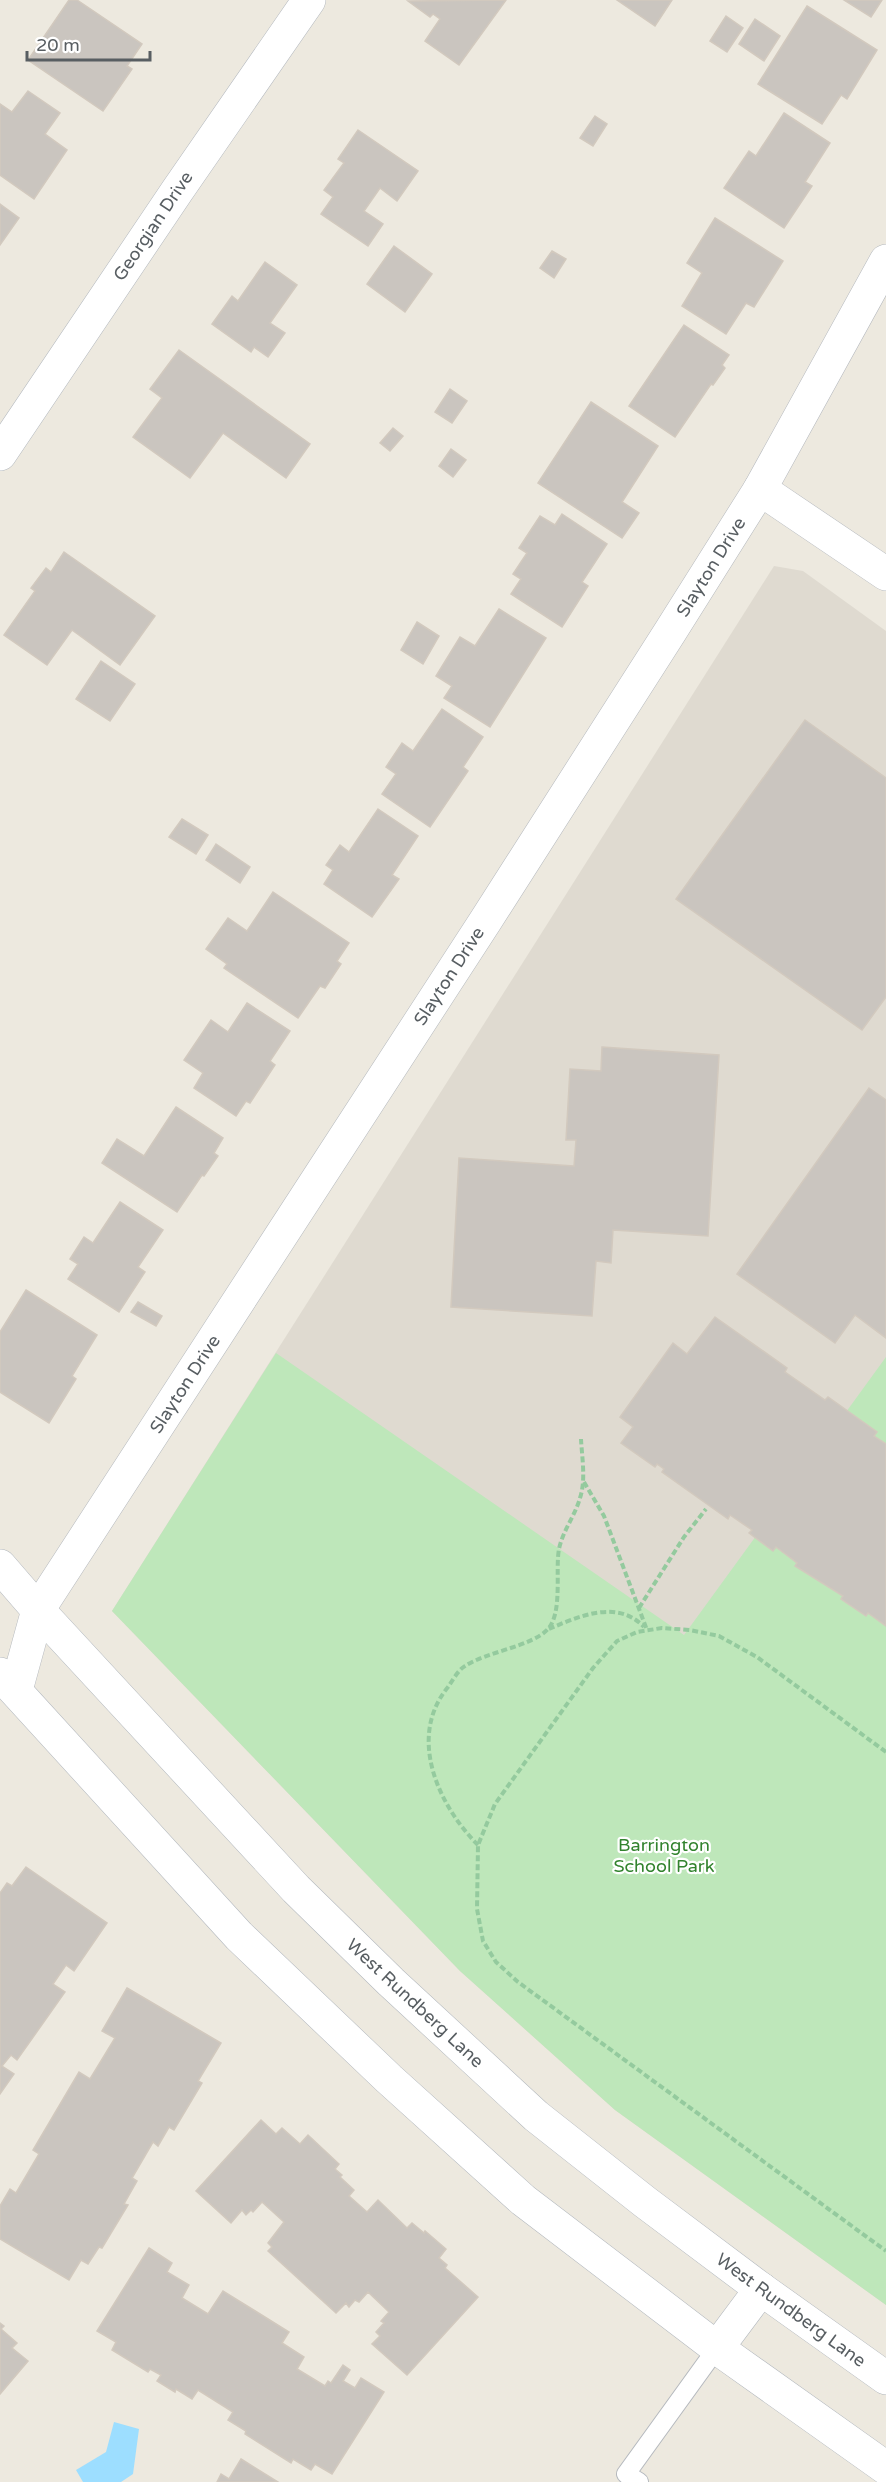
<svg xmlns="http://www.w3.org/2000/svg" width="886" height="2482" viewBox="0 0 886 2482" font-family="'Varela Round',sans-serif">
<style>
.education{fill:#dfdad0}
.green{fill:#bee7ba}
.water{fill:#9ddeff}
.building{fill:#cac5bf;stroke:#d2c9be;stroke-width:1.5}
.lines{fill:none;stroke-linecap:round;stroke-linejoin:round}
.lane-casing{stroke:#b5b9be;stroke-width:20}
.street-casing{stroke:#b5b9be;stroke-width:34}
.secondary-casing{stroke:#b3b8be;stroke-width:34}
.path{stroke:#94ca9e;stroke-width:4;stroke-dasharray:6 3;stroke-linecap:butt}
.lane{stroke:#fff;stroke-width:18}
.street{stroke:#fff;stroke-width:33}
.secondary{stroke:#fff;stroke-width:33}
.labels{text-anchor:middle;stroke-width:4.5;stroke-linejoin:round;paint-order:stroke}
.street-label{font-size:18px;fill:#585e62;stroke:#fff}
.park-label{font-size:18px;fill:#32832e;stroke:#fff}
</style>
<rect width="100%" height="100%" fill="#ede9df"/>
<polygon class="education" points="774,566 803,571 886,631 886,2305 615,2110 460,1971 112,1611"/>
<polygon class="green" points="276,1353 684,1635 886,1357 886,2305 615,2110 460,1971 112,1611"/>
<polygon class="water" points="114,2422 139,2429 133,2474 121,2482 83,2482 76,2470 106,2452"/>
<g class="building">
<polygon points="69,0 77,0 142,44 127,66 132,69 103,111 28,60"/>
<polygon points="506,0 459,65 425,41 440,19 433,14 430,17 408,1"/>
<polygon points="617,0 672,0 655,26"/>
<polygon points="844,0 882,0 871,17"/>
<polygon points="807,6 877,50 847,99 841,95 822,124 758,84"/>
<polygon points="726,16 743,28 727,52 710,41"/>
<polygon points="755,19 780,36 764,61 739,44"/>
<polygon points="28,91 60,113 45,134 67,150 34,199 0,175 0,104 12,112"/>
<polygon points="784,113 830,143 805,182 812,186 784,228 724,188 749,151 756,156"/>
<polygon points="595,116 607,124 593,146 580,138"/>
<polygon points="358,130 418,171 397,201 380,188 364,211 383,224 368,246 321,214 333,197 324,190 344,163 338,159"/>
<polygon points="0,204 19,218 0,245"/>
<polygon points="715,218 783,261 754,307 746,303 726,334 682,306 702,273 687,263"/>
<polygon points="394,246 432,274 405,312 367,284"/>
<polygon points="552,251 566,259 554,278 540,268"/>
<polygon points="265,262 297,285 270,323 285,333 268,357 254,347 251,352 212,324 232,296 238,301"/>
<polygon points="684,325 729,355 722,365 725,368 713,385 711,384 675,437 629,406"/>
<polygon points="179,350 310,444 286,478 223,433 190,478 133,437 162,398 150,389"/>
<polygon points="450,389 467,401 452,423 435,412"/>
<polygon points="591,402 658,446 622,502 639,513 622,538 538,483"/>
<polygon points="393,428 403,436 390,451 380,443"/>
<polygon points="451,449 466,460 453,477 439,466"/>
<polygon points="562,514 607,544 582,582 588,586 562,627 511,594 521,579 513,574 527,553 519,548 540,516 555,525"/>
<polygon points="64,552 155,616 120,665 72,630 47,665 4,635 35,591 31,588 46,568 51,572"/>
<polygon points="499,609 546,638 490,727 444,698 452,686 436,676 460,637 475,646"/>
<polygon points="417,622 439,636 423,664 401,650"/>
<polygon points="101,661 135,684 110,721 76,699"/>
<polygon points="442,709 483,737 463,767 468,771 430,827 382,794 396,774 386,767 402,743 413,751"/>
<polygon points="805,720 886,778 886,997 862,1030 676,899"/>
<polygon points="378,809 418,836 392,875 399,879 372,917 324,884 333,870 326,865 340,845 349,852"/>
<polygon points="182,819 208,835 196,854 169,837"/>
<polygon points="216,844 250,867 240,883 206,860"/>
<polygon points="273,892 349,943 337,961 341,964 325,988 320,986 298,1018 224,968 227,964 206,949 228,918 247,931"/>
<polygon points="247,1003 290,1031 270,1061 275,1065 250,1103 246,1101 236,1116 194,1088 203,1073 184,1060 211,1020 228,1032"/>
<polygon points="602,1047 719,1055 708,1236 613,1230 611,1263 596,1261 592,1316 451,1307 459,1158 574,1166 576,1140 566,1140 570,1069 601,1071"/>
<polygon points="869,1088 886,1100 886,1338 855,1315 835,1343 737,1274"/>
<polygon points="176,1107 223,1138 214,1153 218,1156 204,1176 202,1175 177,1212 102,1163 117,1139 144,1156"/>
<polygon points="120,1202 163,1230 138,1267 145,1272 119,1312 68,1279 78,1264 70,1259 84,1237 93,1243"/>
<polygon points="26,1290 97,1335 72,1376 76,1379 49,1423 0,1392 0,1332"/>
<polygon points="138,1302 162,1316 156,1326 131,1312"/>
<polygon points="715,1317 787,1368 785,1372 825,1400 828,1397 877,1432 874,1436 886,1444 886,1626 868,1613 866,1616 841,1599 843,1596 795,1566 797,1563 776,1547 773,1551 749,1533 752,1530 730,1515 728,1519 662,1472 664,1469 657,1464 655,1467 621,1443 633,1427 620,1417 673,1343 687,1354"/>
<polygon points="26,1867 107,1923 74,1971 66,1965 53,1984 65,1992 17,2060 11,2055 2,2066 14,2074 0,2094 0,1893 7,1883 12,1886"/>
<polygon points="127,1988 221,2043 198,2081 202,2083 174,2130 169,2127 158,2146 153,2142 132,2178 137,2181 124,2204 128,2205 102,2248 99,2247 88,2264 81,2260 69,2280 0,2239 0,2206 10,2189 16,2193 39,2154 33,2150 79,2072 90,2079 115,2038 102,2031"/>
<polygon points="261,2120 276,2134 282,2128 300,2144 308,2135 339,2164 335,2169 342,2175 340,2177 354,2190 349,2196 367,2212 378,2200 407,2228 412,2223 424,2233 425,2231 446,2249 439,2258 447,2265 445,2268 478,2297 407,2375 372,2344 380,2336 376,2332 384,2323 381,2321 389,2312 368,2292 359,2302 355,2300 349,2307 346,2303 336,2313 268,2251 272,2247 268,2243 284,2222 262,2202 253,2212 251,2210 246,2215 242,2210 231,2223 196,2191"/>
<polygon points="149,2248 172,2263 167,2272 189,2285 182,2298 208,2314 223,2291 289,2332 282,2343 304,2357 297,2369 325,2386 328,2381 331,2383 343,2365 350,2370 343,2381 355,2388 361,2378 384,2392 332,2474 315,2464 311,2470 293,2459 291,2463 245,2434 246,2431 228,2420 233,2412 198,2390 192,2399 176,2389 175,2392 157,2381 161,2375 150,2369 148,2372 112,2350 116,2342 97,2331"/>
<polygon points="0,2323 4,2326 1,2329 17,2343 12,2348 28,2361 0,2394"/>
<polygon points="241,2459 278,2482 217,2482 221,2474 229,2479"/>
</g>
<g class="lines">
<defs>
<polyline id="lane" points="639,2482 626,2474 717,2348"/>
<g id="street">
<polyline points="760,489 886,574"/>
<polyline points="16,1690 38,1610 486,920 670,632 760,489 886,261"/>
</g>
<g id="secondary">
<polyline points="0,454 177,191 309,0"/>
<polyline points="0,1566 38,1610 296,1889 391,1982 536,2116 645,2202 761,2289 886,2378"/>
<polyline points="0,1674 239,1936 389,2079 523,2200 717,2348 886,2468"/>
<polyline points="717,2348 761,2289"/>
</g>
</defs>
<use href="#lane" class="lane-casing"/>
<use href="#street" class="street-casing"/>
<use href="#secondary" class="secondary-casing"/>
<g class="path">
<polyline points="584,1482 604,1516 647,1630"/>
<polyline points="639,1608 684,1537 706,1509"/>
<path d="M549,1629C579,1616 618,1599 644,1627"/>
<polyline points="886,1752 757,1657 719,1636 690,1630 662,1628 637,1632 617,1641 593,1668 495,1804 478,1845 477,1909 483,1941 496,1962 518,1982 886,2251"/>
<path d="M478,1845C438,1805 407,1737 448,1687C453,1680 458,1670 465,1666C486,1652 533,1646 548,1629C563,1612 555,1570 559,1549C563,1530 575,1516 580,1498C586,1480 582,1458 581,1439"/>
</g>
<use href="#lane" class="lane"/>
<use href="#street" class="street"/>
<use href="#secondary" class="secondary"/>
</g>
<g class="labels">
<g class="street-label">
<text transform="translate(153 226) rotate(-56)" y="6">Georgian Drive</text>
<text transform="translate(711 567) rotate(-58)" y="6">Slayton Drive</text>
<text transform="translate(449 976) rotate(-57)" y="6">Slayton Drive</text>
<text transform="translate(185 1384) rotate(-57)" y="6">Slayton Drive</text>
<text transform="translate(415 2003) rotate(43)" y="6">West Rundberg Lane</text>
<text transform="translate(791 2310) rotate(36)" y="6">West Rundberg Lane</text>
</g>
<g class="park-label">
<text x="664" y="1851">Barrington<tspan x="664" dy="21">School Park</tspan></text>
</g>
</g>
<path d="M27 51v9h123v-9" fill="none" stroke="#585e62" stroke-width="3"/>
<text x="36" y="51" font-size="18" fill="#585e62" stroke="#ffffff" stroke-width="4.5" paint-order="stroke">20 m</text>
</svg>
